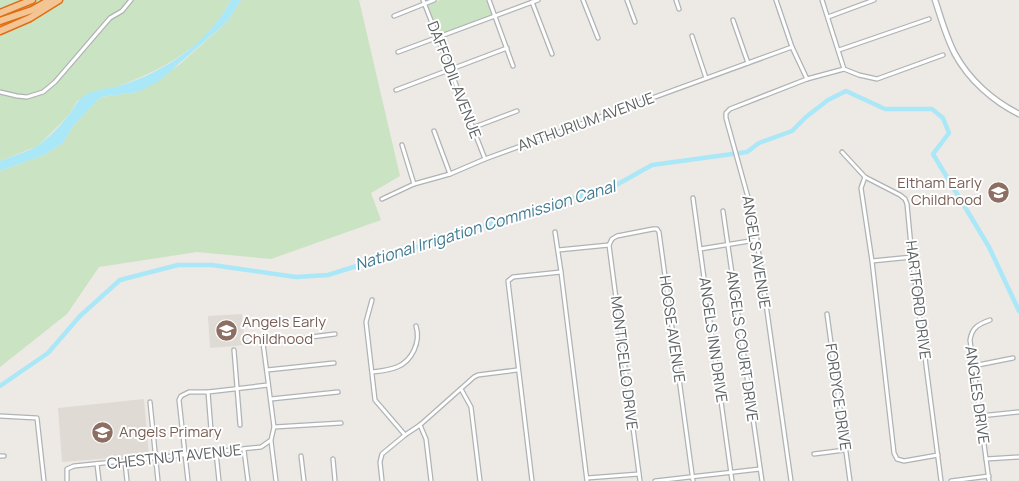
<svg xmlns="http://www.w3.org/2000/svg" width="1019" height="481" viewBox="0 0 1019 481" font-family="Manrope,sans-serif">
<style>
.education{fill:#e0dad5}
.green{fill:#cae3c2}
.water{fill:#aae8f8}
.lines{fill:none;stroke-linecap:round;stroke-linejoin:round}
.canal{stroke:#aae8f8;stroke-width:4.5}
.minor-casing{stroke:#afb3b5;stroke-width:5.5}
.tertiary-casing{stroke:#afb3b5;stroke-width:7}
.motorway-casing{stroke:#df6e13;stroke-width:9}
.minor{stroke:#fff;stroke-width:3}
.tertiary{stroke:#fff;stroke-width:4.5}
.motorway{stroke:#f4c594;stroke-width:6}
.labels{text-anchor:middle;stroke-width:4;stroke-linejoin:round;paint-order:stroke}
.street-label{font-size:15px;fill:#5c6163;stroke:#fff}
.education-label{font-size:15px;fill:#785e54;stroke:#fff;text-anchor:start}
.water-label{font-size:16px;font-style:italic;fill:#3f798f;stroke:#fff}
</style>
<rect width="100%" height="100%" fill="#ede9e4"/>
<g class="education">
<polygon points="242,314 245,345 210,348 208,316"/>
<polygon points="144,399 149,455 62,462 58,408"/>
</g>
<g class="green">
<path d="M0,0H231C201,60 135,81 77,101L69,115L38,146L0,161Z"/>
<polygon points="241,0 359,0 400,176 371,193 381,220 271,259 197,252 99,267 67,314 0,367 0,171 44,155 63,143 73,126 101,97 138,92 179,65 227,22"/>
<polygon points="440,0 486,0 492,15 436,37 424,6"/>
</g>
<path class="water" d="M231,0H241L227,22L159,81L138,92L101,97L73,126L63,143L44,155L0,171V161C12,156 28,152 39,145C49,137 61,125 69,115C75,107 76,101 85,95C95,89 111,89 122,85C165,72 211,40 231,0Z"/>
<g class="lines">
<polyline class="canal" points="0,386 48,353 80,316 120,280 178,265 212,265 296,277 328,275 618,184 652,165 747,152 759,143 792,131 806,117 828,100 846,91 885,109 932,109 943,118 949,133 933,154 989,247 1019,311"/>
<defs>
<g id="minor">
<polyline points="423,0 485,159"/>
<polyline points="489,0 513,66"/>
<polyline points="583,0 598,38"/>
<polyline points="627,0 635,22"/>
<polyline points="676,0 679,9"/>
<polyline points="776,0 792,47 807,79"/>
<polyline points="822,0 844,69"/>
<polyline points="532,2 552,54"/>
<polyline points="394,16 434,0"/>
<polyline points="828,17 874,0"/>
<polyline points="733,20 748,63"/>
<polyline points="692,36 706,78"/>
<polyline points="839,50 929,19"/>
<polyline points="398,52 538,0"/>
<polyline points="396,90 507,48"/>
<polyline points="0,92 17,96 27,97 43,92 55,82 110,18 122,11 131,0"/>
<polyline points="472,128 517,111"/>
<polyline points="434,131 450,174"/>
<polyline points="402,145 414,184"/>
<polyline points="842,152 865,177 900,195 905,199 907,204 912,257 941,481"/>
<polyline points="865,177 861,188 872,261 894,453 897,459 904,461 938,455"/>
<polyline points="693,198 732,481"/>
<polyline points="382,199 414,184 450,174 485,159 792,47"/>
<polyline points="723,211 762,481"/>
<polyline points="555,232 561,272 587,481"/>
<polyline points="609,245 612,239 617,236 653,229 657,229 659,232 693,481"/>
<polyline points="609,245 640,481"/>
<polyline points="700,249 756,240"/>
<polyline points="558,250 609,245"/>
<polyline points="872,261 912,257"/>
<polyline points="372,300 366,322 375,400 405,435"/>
<polyline points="827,314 850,481"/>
<polyline points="234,350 240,425"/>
<polyline points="973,366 1013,358"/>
<polyline points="267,370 334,363"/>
<path d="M373,372C381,371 390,370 397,367C412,361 421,342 416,326"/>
<polyline points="461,389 471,407 480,481"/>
<polyline points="208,392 211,430"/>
<polyline points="271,399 338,392"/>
<polyline points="150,402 158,481"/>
<polyline points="0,416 37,418 44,481"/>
<polyline points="980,416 1019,412"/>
<polyline points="420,425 426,439 431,481"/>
<polyline points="274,427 341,423"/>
<polyline points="271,441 276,481"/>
<polyline points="244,450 248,481"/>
<polyline points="216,452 219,481"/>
<polyline points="814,454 845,450"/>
<polyline points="0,456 4,456"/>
<polyline points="301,456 304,481"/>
<polyline points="333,459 335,481"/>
<polyline points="986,459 1019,457"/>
<polyline points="125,462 127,481"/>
<polyline points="97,464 99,481"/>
<polyline points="587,478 639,474"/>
<polyline points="67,481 67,469 74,466 261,447 271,440 274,427 263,343 335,334"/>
<polyline points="188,481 179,400 181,396 189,392 208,392 268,385"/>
<polyline points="382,481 380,462 382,454 405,435 420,425 474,377 478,375 517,370"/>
<polyline points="532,481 508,281 513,277 561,272"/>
<polyline points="655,481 760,469"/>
<polyline points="791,481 754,219 726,118 726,113 730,109 807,79 844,69 859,75 877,79 943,55"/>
<polyline points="951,481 989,476"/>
<path d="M989,481L970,340C972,327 979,324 990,320"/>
</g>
<path id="tertiary" d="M935,0C941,18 946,37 955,54C969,80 993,101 1019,114"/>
<g id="motorway">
<polyline points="0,13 32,0"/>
<polyline points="0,21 32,10 50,0"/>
<polyline points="0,31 30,18 59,0"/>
</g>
</defs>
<use href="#minor" class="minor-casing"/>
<use href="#tertiary" class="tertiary-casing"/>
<use href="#motorway" class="motorway-casing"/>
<use href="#minor" class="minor"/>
<use href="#tertiary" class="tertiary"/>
<use href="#motorway" class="motorway"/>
</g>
<defs>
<symbol id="school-disc" viewBox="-11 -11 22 22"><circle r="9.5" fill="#8d6e63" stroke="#fff"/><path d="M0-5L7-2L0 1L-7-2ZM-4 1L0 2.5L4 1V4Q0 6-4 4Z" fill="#fff"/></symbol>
</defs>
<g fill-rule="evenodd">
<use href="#school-disc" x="986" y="180" width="25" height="25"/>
<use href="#school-disc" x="214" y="318" width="25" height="25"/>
<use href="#school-disc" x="90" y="420" width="25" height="25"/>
</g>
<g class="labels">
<g class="street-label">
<text transform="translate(454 80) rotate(69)" y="5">DAFFODIL AVENUE</text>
<text transform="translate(586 122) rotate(-20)" y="5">ANTHURIUM AVENUE</text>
<text transform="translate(756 252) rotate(81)" y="5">ANGELS AVENUE</text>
<text transform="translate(918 300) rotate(83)" y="5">HARTFORD DRIVE</text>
<text transform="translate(672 329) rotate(82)" y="5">HOOSE AVENUE</text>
<text transform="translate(713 340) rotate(82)" y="5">ANGELS INN DRIVE</text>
<text transform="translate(742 346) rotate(82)" y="5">ANGELS COURT DRIVE</text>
<text transform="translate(624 363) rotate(83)" y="5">MONTICELLO DRIVE</text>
<text transform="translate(977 395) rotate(82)" y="5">ANGLES DRIVE</text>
<text transform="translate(838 397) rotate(82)" y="5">FORDYCE DRIVE</text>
<text transform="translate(174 457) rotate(-6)" y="5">CHESTNUT AVENUE</text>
</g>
<g class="education-label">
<text x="982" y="188" text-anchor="end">Eltham Early<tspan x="982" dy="17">Childhood</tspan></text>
<text x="242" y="327">Angels Early<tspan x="242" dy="17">Childhood</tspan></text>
<text x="119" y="437">Angels Primary</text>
</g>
<g class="water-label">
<text transform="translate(485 225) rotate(-17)" y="6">National Irrigation Commission Canal</text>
</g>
</g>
</svg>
